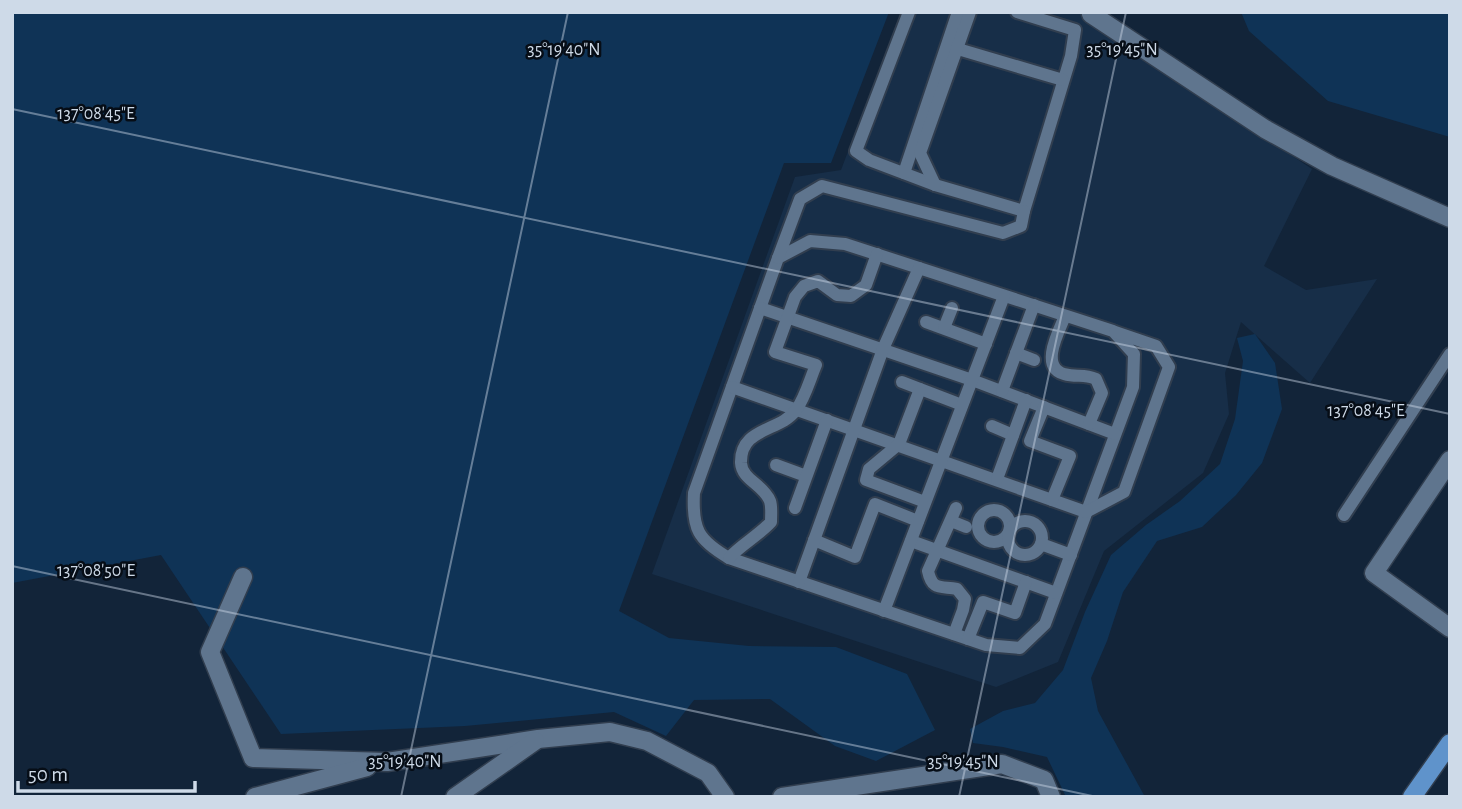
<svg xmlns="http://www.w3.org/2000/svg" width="1462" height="809" viewBox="0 0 1462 809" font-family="'Alegreya Sans',sans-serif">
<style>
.built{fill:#172e48}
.green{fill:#0f3356}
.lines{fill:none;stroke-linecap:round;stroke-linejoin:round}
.lane-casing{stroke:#313e4f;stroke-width:16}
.street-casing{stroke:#313e4f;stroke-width:21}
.primary-casing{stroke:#313e4f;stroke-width:21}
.lane{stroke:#5f758e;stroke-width:12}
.street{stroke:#5f758e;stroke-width:18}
.primary{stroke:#5f93cb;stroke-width:18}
.ticks{fill:none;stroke:#cedae8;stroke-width:2;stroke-opacity:0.45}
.ticks-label{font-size:18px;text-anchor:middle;fill:#cedae8;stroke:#060d16;stroke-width:5;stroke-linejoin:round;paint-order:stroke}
</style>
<rect width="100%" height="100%" fill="#122439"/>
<polygon class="built" points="901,12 1103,12 1100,28 1312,169 1264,266 1306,290 1377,279 1310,383 1241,322 1225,373 1229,414 1203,473 1104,551 1058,662 996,687 652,574 795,177 841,170"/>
<g class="green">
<polygon points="12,12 889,12 831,163 784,163 619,611 669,638 749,646 836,647 907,674 935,730 876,761 835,746 770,699 694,700 666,736 614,712 465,726 281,734 161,555 12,583"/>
<polygon points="1241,12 1450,12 1450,137 1328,101 1249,31"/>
<polygon points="1255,334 1275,363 1282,409 1262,463 1236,495 1202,527 1157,541 1123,592 1107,641 1091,678 1098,711 1145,797 1066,797 1047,757 1003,747 973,743 970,729 1003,711 1035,703 1063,670 1085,612 1111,555 1146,525 1180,501 1220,464 1235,419 1243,361 1237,338"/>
</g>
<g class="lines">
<defs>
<g id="lane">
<polyline points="909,12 856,151 869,160 935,185 1024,211 1071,56 1075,30 1017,12"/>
<polyline points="958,49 1063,80"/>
<polyline points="904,173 958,12"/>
<polyline points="935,185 920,153 970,12"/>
<path d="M810,241L845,244L1113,331L1134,354L1133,387L1045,624L1020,648L986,645L729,558C698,540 692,529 694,493L778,258Z"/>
<polyline points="778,258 800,199 822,186 1003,233 1021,226 1024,211"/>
<polyline points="760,308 972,380 1115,434"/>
<path d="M1065,316C1059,331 1039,367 1064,374C1077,378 1083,373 1096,379L1102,393L1089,424"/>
<polyline points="926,322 986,344"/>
<polyline points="944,328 952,308"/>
<polyline points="1016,353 1034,360"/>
<polyline points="902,382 962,405"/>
<polyline points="732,387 1086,512 1124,492 1169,367 1156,346 1115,332"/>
<polyline points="920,389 899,444 869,469 866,480 925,502"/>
<polyline points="1002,391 1034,305"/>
<polyline points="1044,407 1030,441 1070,456 1052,500"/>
<polyline points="992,426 1013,435"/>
<polyline points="776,465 806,476"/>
<polyline points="997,479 1026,400"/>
<polyline points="795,508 827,420"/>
<circle cx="994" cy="526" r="16"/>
<polyline points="1344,515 1450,354"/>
<circle cx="1025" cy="538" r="17"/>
<polyline points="951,521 966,527"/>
<polyline points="814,540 855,557 875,504 918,521"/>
<polyline points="911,541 1056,593"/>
<polyline points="1041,544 1071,555"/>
<path d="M729,558C742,544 758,536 771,522C771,515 772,507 770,501C763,484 742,480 741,463C740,427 780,432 796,410C805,398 810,379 816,365L775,352L795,297L804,286L818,281L837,295L851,296L866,285L877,254"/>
<polyline points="799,582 883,349 919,268"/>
<polyline points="884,611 1004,296"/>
<path d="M954,634L963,610L965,599L957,589C941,586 932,591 928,571L956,508"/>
<polyline points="968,639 983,602 1015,613 1026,582"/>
</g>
<g id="street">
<polyline points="1091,14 1265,129 1332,166 1450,218"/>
<polyline points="1450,460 1374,573 1450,628"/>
<polyline points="243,577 210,652 253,758 387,762 538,739 610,732 647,741 708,773 725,797"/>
<polyline points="255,797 367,767"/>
<polyline points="455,797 535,741"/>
<polyline points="782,797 1002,764 1044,780 1051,797"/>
</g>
<polyline id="primary" points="1412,797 1450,743"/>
</defs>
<use href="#lane" class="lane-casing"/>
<use href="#street" class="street-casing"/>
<use href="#primary" class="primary-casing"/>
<use href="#lane" class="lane"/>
<use href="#street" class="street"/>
<use href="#primary" class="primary"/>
</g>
<path class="ticks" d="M12,109L1450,414M12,566L1097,797M401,797L568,12M959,797L1126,12"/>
<g class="ticks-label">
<text x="564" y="55">35°19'40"N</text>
<text x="1122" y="55">35°19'45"N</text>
<text x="96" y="119">137°08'45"E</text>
<text x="1366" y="416">137°08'45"E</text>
<text x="96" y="576">137°08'50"E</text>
<text x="405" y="767">35°19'40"N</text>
<text x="963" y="767">35°19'45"N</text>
</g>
<rect width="1462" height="809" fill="none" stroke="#cedae8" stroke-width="28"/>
<path d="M18 781v10h177v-10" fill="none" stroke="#cedae8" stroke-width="3.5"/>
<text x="28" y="781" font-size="21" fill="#cedae8" stroke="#060d16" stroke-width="5" paint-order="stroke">50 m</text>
</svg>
